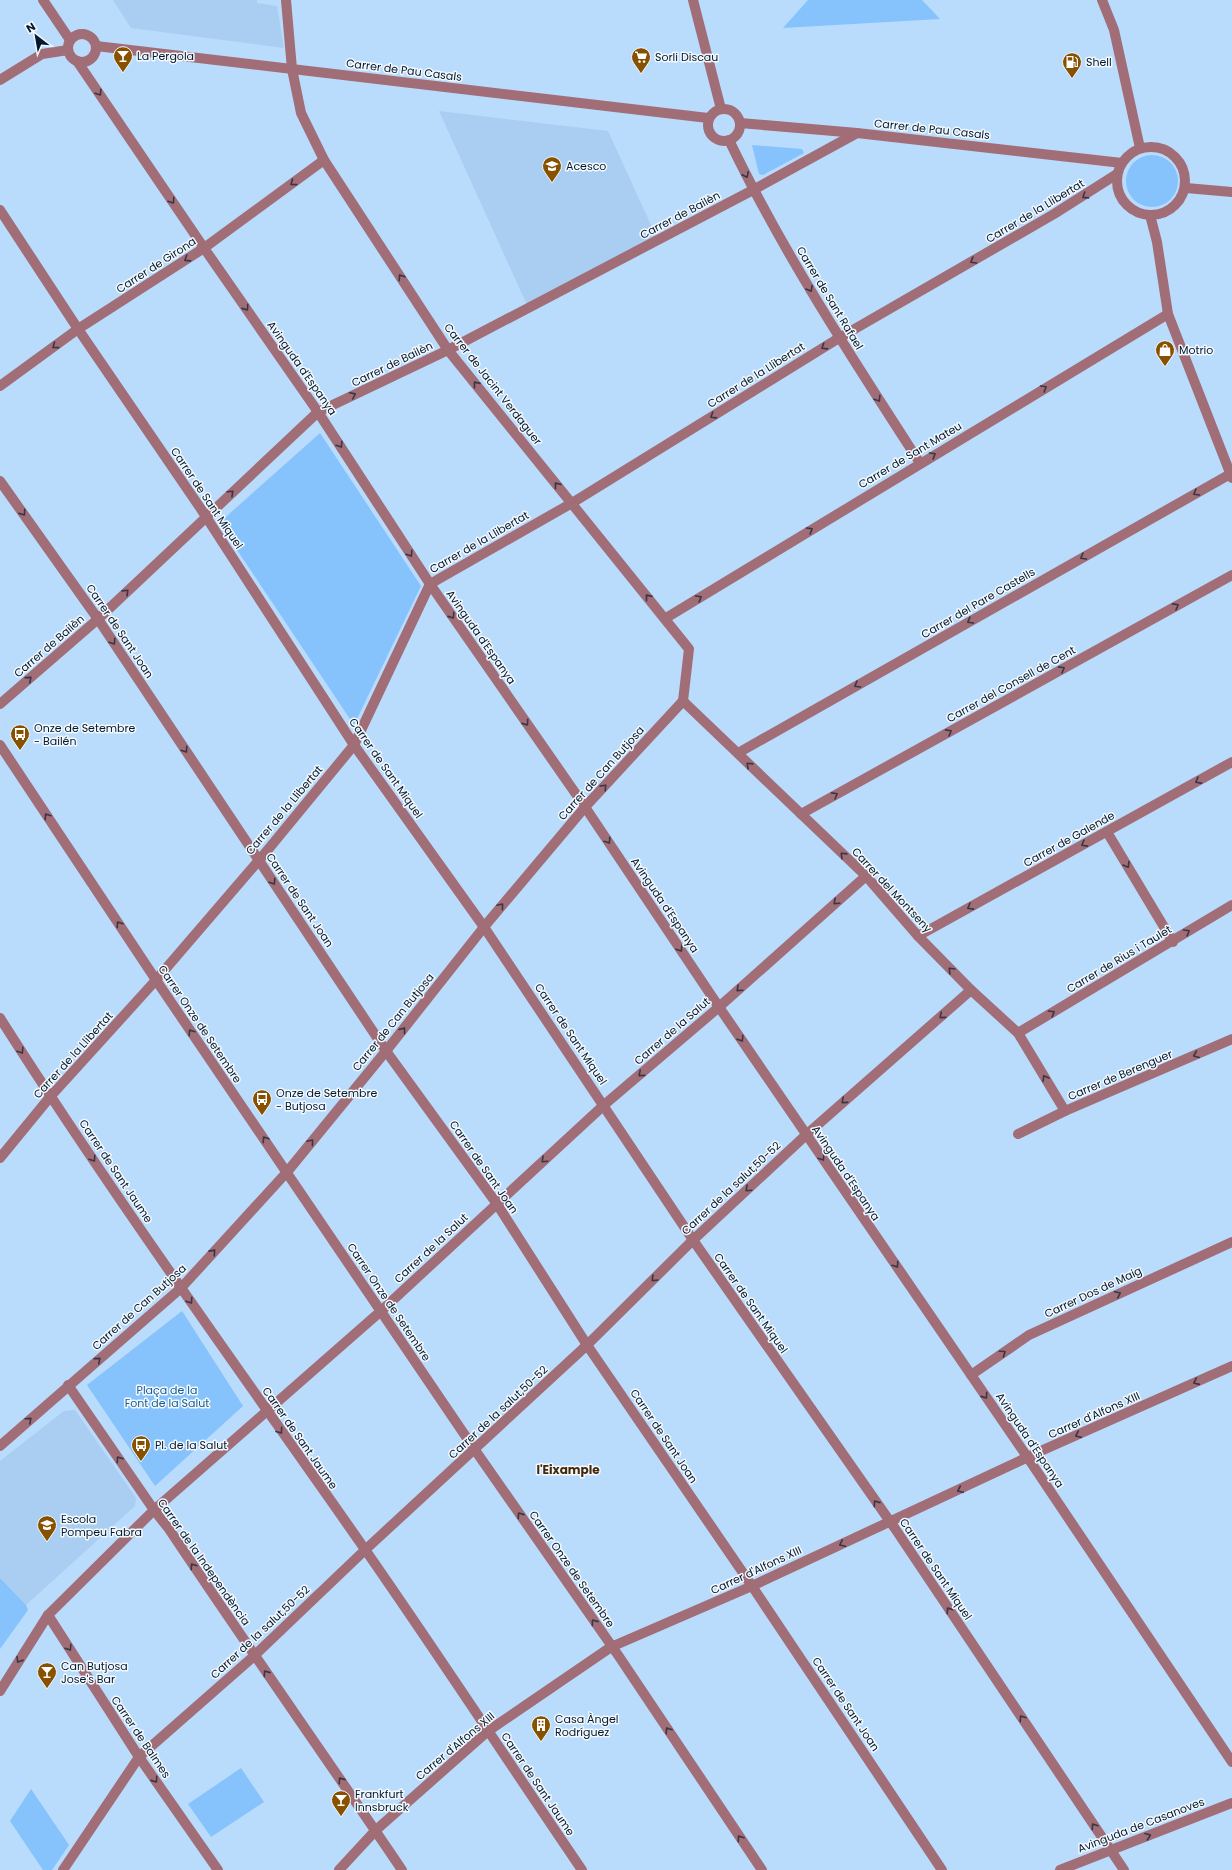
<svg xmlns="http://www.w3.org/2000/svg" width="1232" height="1870" viewBox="0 0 1232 1870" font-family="Poppins,sans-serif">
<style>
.built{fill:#a9cef2}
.green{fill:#86c3fc}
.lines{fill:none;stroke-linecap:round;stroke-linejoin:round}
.minor{stroke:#a16d76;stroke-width:10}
.oneway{stroke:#3a3646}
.labels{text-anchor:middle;stroke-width:3;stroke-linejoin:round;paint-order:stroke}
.poi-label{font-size:11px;fill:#03192c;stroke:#f3f9fe;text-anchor:start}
.street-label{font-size:11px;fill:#03192c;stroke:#f3f9fe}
.park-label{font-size:11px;fill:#185b90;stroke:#f3f9fe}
.neighbourhood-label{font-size:12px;font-weight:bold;fill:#432908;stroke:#f3f9fe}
</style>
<rect width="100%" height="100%" fill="#b9dbfc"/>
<g class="built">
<polygon points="113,0 257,0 257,3 277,6 284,48 131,28"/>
<polygon points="439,111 608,131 656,236 527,305"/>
<polygon points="75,1410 136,1498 135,1506 26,1605 0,1578 0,1461 64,1411"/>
</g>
<g class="green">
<polygon points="808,0 922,0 940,19 783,28"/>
<polygon points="752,145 802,149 804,153 763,175 759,174"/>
<circle cx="1152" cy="181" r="26"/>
<polygon points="320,433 421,586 354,725 219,523"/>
<polygon points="182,1311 243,1406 155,1486 87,1385"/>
<polygon points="0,1578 26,1605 28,1610 0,1649"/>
<polygon points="241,1768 264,1802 211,1837 188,1804"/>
<polygon points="31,1789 69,1845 52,1870 43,1870 10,1821"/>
</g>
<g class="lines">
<g class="minor">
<polyline points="43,0 70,40"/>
<polyline points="693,0 721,109"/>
<polyline points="1102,0 1114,30 1140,148"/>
<circle cx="82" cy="48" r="14"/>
<polyline points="96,46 708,118"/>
<polyline points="77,61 204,248 318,412 430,584 585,807 719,1007 1028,1458 1232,1762"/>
<polyline points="0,80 42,54 68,50"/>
<circle cx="724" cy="125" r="16"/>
<polyline points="740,123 857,133 1122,163"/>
<path d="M729,140C783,253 852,358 920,463"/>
<circle cx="1151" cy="181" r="34"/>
<polyline points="1186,188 1232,192"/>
<polyline points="0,210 78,329 201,509 354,745 484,927 693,1240 896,1530 1124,1870"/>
<polyline points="1150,215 1157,242 1168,314 1232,478"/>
<polyline points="0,386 78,329 204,248 324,160"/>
<polyline points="0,481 98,619 386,1051 497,1204 587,1345 752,1586 942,1870"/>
<polyline points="666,618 1168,314"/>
<polyline points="683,701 866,876 918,936 971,990 1018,1033 1065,1111"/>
<polyline points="0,704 98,619 318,412 448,350 753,190 857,133"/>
<polyline points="0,745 156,980 475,1450 618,1655 762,1870"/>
<polyline points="738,753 1232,473"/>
<polyline points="801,814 1232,575"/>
<polyline points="1107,832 1173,942"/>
<polyline points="918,936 1232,762"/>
<path d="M0,1018C115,1199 241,1372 364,1548C438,1654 509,1763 582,1870"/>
<polyline points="1018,1033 1232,905"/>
<polyline points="1018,1134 1065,1111 1232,1039"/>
<polyline points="0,1158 50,1097 156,980 266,852 354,745 430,584 572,503 839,338 1054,214 1117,174"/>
<polyline points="971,1375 1029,1335 1232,1242"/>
<path d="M68,1385L154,1510L169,1529C245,1643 325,1756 402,1870"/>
<polyline points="0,1446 181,1288 287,1172 386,1051 484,927 585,807 683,701 689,649 448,350 324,160 301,113 292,69 286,0"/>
<polyline points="48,1615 139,1757 218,1870"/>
<polyline points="0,1691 48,1615 154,1510 381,1311 604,1105 719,1007 866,876"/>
<polyline points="63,1870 139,1757 254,1656 365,1550 587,1345 693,1240 806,1135 971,990"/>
<polyline points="339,1870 376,1830 488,1731 611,1647 752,1586 1043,1450 1232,1366"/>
<polyline points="1060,1870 1232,1803"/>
</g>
</g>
<defs><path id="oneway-chevron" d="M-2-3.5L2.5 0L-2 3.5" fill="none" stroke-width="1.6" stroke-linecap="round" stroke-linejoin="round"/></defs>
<g class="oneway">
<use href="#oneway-chevron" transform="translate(99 93) rotate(56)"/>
<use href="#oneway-chevron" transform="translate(746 175) rotate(64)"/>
<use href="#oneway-chevron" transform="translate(293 183) rotate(144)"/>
<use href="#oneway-chevron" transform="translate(1085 196) rotate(147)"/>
<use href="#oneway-chevron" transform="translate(172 201) rotate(56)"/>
<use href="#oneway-chevron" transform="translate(187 259) rotate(147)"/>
<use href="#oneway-chevron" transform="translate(973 261) rotate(150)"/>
<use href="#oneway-chevron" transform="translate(401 277) rotate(-123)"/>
<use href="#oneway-chevron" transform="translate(810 289) rotate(60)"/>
<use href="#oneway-chevron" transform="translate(246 308) rotate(55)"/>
<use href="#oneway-chevron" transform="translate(55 346) rotate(144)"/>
<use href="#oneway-chevron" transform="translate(824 347) rotate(148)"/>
<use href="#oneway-chevron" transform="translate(476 384) rotate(-129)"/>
<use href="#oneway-chevron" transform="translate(1044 388) rotate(-31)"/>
<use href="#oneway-chevron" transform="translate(353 395) rotate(-26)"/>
<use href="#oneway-chevron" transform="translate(878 399) rotate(57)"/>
<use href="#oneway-chevron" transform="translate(713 416) rotate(148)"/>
<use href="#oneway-chevron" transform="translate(340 445) rotate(57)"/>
<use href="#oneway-chevron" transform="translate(933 455) rotate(-31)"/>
<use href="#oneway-chevron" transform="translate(557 485) rotate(-129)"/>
<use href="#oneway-chevron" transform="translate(231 493) rotate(-43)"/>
<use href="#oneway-chevron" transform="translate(1196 493) rotate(150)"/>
<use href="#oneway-chevron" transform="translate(23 513) rotate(55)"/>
<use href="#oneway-chevron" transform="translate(810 530) rotate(-31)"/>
<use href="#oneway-chevron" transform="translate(410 554) rotate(57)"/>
<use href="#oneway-chevron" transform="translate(1083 557) rotate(150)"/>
<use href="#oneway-chevron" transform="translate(126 592) rotate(-44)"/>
<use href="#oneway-chevron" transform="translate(648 597) rotate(-129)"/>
<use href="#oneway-chevron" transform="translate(699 598) rotate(-31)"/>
<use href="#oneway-chevron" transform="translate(1176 606) rotate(-29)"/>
<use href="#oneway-chevron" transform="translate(452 616) rotate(55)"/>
<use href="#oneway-chevron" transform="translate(970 621) rotate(150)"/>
<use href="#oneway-chevron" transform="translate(113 642) rotate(56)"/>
<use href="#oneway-chevron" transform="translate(1062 669) rotate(-29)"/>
<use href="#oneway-chevron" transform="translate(29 679) rotate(-41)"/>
<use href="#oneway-chevron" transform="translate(857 685) rotate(150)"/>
<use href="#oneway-chevron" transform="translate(526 723) rotate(55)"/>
<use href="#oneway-chevron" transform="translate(949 732) rotate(-29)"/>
<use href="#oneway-chevron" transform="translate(185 750) rotate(56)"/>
<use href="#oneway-chevron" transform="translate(749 765) rotate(-136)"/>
<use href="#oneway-chevron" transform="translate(1198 781) rotate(151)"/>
<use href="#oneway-chevron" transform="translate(604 787) rotate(-47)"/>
<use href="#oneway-chevron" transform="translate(835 795) rotate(-29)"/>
<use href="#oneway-chevron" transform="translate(47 816) rotate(-124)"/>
<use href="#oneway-chevron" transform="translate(608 841) rotate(56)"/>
<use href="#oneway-chevron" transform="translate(1084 844) rotate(151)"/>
<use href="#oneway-chevron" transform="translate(843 855) rotate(-136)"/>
<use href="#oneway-chevron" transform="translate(1127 865) rotate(59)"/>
<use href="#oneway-chevron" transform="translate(273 882) rotate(56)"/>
<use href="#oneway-chevron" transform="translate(836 902) rotate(138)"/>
<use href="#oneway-chevron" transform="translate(501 906) rotate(-50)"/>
<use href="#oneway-chevron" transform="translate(970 907) rotate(151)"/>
<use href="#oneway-chevron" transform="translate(119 924) rotate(-124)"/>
<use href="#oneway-chevron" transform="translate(1187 932) rotate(-31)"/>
<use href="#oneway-chevron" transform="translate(680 949) rotate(56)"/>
<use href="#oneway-chevron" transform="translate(951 970) rotate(-134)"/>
<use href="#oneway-chevron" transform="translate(739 989) rotate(138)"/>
<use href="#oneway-chevron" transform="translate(1052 1013) rotate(-31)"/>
<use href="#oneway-chevron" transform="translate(942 1016) rotate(139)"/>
<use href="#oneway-chevron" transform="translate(403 1030) rotate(-52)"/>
<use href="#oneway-chevron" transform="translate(191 1032) rotate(-124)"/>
<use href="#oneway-chevron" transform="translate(741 1039) rotate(56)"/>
<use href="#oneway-chevron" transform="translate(21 1051) rotate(57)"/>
<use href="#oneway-chevron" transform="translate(1196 1055) rotate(157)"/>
<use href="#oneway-chevron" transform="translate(641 1074) rotate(139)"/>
<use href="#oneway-chevron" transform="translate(1045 1078) rotate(-121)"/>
<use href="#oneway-chevron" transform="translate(844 1101) rotate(139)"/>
<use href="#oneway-chevron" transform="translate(265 1139) rotate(-124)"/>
<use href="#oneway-chevron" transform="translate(311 1142) rotate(-50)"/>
<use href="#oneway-chevron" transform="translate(822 1158) rotate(56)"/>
<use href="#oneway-chevron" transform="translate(93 1159) rotate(56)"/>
<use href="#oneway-chevron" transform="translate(544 1160) rotate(137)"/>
<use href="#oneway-chevron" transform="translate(748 1189) rotate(137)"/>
<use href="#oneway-chevron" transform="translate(213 1252) rotate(-48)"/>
<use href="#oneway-chevron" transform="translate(896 1265) rotate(56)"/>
<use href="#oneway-chevron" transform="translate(654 1279) rotate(135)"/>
<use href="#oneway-chevron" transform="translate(1118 1294) rotate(-25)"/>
<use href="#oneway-chevron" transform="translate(190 1301) rotate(56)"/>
<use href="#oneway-chevron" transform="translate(1003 1353) rotate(-35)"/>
<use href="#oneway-chevron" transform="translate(98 1360) rotate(-41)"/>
<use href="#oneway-chevron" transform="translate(1196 1382) rotate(156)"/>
<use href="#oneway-chevron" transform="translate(985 1396) rotate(55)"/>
<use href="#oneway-chevron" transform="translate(29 1420) rotate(-42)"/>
<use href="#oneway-chevron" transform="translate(280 1431) rotate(54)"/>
<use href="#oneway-chevron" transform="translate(1078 1435) rotate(156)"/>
<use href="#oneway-chevron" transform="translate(119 1459) rotate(-124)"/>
<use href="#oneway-chevron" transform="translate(960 1490) rotate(155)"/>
<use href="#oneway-chevron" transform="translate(876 1503) rotate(-125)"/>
<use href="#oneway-chevron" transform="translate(520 1515) rotate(-125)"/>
<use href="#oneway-chevron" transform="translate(842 1544) rotate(155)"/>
<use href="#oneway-chevron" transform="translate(193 1566) rotate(-124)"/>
<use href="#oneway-chevron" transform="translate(949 1610) rotate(-124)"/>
<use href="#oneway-chevron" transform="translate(594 1622) rotate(-125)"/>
<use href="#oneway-chevron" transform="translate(69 1648) rotate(57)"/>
<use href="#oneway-chevron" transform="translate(19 1660) rotate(122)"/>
<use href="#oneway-chevron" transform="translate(266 1673) rotate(-125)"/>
<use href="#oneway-chevron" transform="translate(1022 1718) rotate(-124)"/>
<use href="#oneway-chevron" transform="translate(668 1730) rotate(-124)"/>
<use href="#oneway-chevron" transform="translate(155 1780) rotate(55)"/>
<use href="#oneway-chevron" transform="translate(341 1780) rotate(-125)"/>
<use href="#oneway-chevron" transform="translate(1094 1826) rotate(-124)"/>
<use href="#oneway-chevron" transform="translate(1148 1836) rotate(-21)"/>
<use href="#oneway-chevron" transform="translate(740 1838) rotate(-124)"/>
</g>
<defs>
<symbol id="bar-pin" viewBox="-11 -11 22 30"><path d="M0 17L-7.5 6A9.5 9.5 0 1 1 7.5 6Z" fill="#875100" stroke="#f3f9fe"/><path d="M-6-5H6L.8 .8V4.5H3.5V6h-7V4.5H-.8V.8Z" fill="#fff"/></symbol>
<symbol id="supermarket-pin" viewBox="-11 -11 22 30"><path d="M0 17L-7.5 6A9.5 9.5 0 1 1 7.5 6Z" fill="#875100" stroke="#f3f9fe"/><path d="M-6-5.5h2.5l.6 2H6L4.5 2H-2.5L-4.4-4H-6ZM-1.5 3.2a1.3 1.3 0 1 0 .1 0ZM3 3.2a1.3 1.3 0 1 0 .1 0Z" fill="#fff"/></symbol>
<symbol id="fuel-pin" viewBox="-11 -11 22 30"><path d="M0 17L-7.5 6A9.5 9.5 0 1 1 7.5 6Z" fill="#875100" stroke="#f3f9fe"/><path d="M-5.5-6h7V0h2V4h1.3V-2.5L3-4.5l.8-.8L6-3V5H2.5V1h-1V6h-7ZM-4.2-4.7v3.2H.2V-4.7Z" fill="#fff"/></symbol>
<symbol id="school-pin" viewBox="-11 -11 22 30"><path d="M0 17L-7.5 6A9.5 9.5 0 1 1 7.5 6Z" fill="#875100" stroke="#f3f9fe"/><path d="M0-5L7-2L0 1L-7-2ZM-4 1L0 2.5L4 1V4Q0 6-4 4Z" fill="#fff"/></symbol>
<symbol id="shop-pin" viewBox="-11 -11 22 30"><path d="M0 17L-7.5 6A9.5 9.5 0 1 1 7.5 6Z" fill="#875100" stroke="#f3f9fe"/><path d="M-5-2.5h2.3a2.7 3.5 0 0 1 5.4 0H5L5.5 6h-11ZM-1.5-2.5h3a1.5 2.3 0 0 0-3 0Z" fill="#fff"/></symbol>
<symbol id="bus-pin" viewBox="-11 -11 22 30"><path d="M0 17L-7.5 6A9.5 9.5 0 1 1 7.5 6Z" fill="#875100" stroke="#f3f9fe"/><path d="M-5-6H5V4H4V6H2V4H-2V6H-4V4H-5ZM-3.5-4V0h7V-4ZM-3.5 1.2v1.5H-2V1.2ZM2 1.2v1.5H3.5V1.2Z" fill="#fff"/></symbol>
<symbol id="building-pin" viewBox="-11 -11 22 30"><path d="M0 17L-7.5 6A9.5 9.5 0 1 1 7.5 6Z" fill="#875100" stroke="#f3f9fe"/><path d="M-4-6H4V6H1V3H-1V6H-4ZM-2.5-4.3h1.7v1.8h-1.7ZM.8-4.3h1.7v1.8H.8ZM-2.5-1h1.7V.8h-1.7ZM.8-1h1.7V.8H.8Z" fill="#fff"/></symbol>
</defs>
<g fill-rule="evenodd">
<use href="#bar-pin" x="112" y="45" width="22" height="30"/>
<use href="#supermarket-pin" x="630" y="46" width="22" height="30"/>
<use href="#fuel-pin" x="1061" y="51" width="22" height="30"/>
<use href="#school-pin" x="541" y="155" width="22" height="30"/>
<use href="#shop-pin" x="1154" y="339" width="22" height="30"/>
<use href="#bus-pin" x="9" y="723" width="22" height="30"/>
<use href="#bus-pin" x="251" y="1088" width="22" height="30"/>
<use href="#bus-pin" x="130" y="1434" width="22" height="30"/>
<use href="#school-pin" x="36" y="1514" width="22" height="30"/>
<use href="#bar-pin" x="36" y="1661" width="22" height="30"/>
<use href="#building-pin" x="530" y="1714" width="22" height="30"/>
<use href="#bar-pin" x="330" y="1789" width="22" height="30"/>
</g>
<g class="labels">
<g class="poi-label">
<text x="137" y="60">La Pergola</text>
<text x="655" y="61">Sorli Discau</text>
<text x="1086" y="66">Shell</text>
<text x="566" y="170">Acesco</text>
<text x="1179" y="354">Motrio</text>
<text x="34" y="732">Onze de Setembre<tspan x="34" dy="13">- Bailén</tspan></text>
<text x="276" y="1097">Onze de Setembre<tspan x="276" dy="13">- Butjosa</tspan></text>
<text x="155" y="1449">Pl. de la Salut</text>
<text x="61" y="1523">Escola<tspan x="61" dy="13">Pompeu Fabra</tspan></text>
<text x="61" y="1670">Can Butjosa<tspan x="61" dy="13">Jose's Bar</tspan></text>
<text x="555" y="1723">Casa Àngel<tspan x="555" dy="13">Rodríguez</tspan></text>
<text x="355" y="1798">Frankfurt<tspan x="355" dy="13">Innsbruck</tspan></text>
</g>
<g class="street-label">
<text transform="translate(404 70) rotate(7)" y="4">Carrer de Pau Casals</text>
<text transform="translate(932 129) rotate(6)" y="4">Carrer de Pau Casals</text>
<text transform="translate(1035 211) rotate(-31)" y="4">Carrer de la Llibertat</text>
<text transform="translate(680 215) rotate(-28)" y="4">Carrer de Bailèn</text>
<text transform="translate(156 265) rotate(-33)" y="4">Carrer de Girona</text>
<text transform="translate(830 298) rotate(59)" y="4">Carrer de Sant Rafael</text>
<text transform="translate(392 364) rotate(-26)" y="4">Carrer de Bailèn</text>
<text transform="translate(302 368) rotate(55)" y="4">Avinguda d'Espanya</text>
<text transform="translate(756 375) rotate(-32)" y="4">Carrer de la Llibertat</text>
<text transform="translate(493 384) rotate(52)" y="4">Carrer de Jacint Verdaguer</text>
<text transform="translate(910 455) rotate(-31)" y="4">Carrer de Sant Mateu</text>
<text transform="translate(207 498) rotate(56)" y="4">Carrer de Sant Miquel</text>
<text transform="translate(479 542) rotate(-30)" y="4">Carrer de la Llibertat</text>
<text transform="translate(978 603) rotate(-30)" y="4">Carrer del Pare Castells</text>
<text transform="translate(120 631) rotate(56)" y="4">Carrer de Sant Joan</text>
<text transform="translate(481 637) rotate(55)" y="4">Avinguda d'Espanya</text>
<text transform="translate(49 646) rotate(-41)" y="4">Carrer de Bailèn</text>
<text transform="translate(1011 684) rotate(-29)" y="4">Carrer del Consell de Cent</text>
<text transform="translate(386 768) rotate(55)" y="4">Carrer de Sant Miquel</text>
<text transform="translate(601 773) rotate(-48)" y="4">Carrer de Can Butjosa</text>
<text transform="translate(284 810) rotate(-50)" y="4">Carrer de la Llibertat</text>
<text transform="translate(1069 839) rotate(-29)" y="4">Carrer de Galende</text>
<text transform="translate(892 890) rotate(47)" y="4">Carrer del Montseny</text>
<text transform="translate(300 900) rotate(56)" y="4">Carrer de Sant Joan</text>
<text transform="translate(665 905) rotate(56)" y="4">Avinguda d'Espanya</text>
<text transform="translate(1119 959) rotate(-31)" y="4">Carrer de Rius i Taulet</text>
<text transform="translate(393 1022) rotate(-51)" y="4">Carrer de Can Butjosa</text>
<text transform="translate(200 1024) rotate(56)" y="4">Carrer Onze de Setembre</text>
<text transform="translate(672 1031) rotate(-41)" y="4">Carrer de la Salut</text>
<text transform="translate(571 1034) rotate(56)" y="4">Carrer de Sant Miquel</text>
<text transform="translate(73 1055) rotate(-48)" y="4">Carrer de la Llibertat</text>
<text transform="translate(1120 1075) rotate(-23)" y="4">Carrer de Berenguer</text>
<text transform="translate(484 1167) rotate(55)" y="4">Carrer de Sant Joan</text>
<text transform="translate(116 1171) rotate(56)" y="4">Carrer de Sant Jaume</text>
<text transform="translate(846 1173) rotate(56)" y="4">Avinguda d'Espanya</text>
<text transform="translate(731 1188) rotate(-43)" y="4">Carrer de la salut,50-52</text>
<text transform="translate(431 1248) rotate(-43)" y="4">Carrer de la Salut</text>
<text transform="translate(1093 1292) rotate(-25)" y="4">Carrer Dos de Maig</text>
<text transform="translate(389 1302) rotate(56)" y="4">Carrer Onze de Setembre</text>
<text transform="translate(751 1303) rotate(55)" y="4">Carrer de Sant Miquel</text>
<text transform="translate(139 1307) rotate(-42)" y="4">Carrer de Can Butjosa</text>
<text transform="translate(498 1412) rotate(-43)" y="4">Carrer de la salut,50-52</text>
<text transform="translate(1094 1415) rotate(-24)" y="4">Carrer d'Alfons XIII</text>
<text transform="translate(664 1436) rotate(56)" y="4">Carrer de Sant Joan</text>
<text transform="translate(300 1438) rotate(55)" y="4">Carrer de Sant Jaume</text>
<text transform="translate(1030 1440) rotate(56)" y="4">Avinguda d'Espanya</text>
<text transform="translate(204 1562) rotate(55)" y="4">Carrer de la Independència</text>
<text transform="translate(572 1569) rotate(55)" y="4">Carrer Onze de Setembre</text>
<text transform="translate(936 1569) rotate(56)" y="4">Carrer de Sant Miquel</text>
<text transform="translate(756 1570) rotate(-25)" y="4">Carrer d'Alfons XIII</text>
<text transform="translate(260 1632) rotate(-43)" y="4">Carrer de la salut,50-52</text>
<text transform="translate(846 1704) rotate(56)" y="4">Carrer de Sant Joan</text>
<text transform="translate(141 1737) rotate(56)" y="4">Carrer de Balmes</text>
<text transform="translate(455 1746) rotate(-40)" y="4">Carrer d'Alfons XIII</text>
<text transform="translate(538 1784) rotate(56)" y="4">Carrer de Sant Jaume</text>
<text transform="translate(1141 1825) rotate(-21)" y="4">Avinguda de Casanoves</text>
</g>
<g class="park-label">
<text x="167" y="1394">Plaça de la<tspan x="167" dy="13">Font de la Salut</tspan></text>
</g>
<g class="neighbourhood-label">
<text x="568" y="1474">l'Eixample</text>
</g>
</g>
<g transform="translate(36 36) rotate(329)" stroke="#f3f9fe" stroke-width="3" paint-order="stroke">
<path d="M0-3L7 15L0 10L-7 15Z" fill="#03192c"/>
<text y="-6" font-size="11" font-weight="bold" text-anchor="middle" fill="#03192c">N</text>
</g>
</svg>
